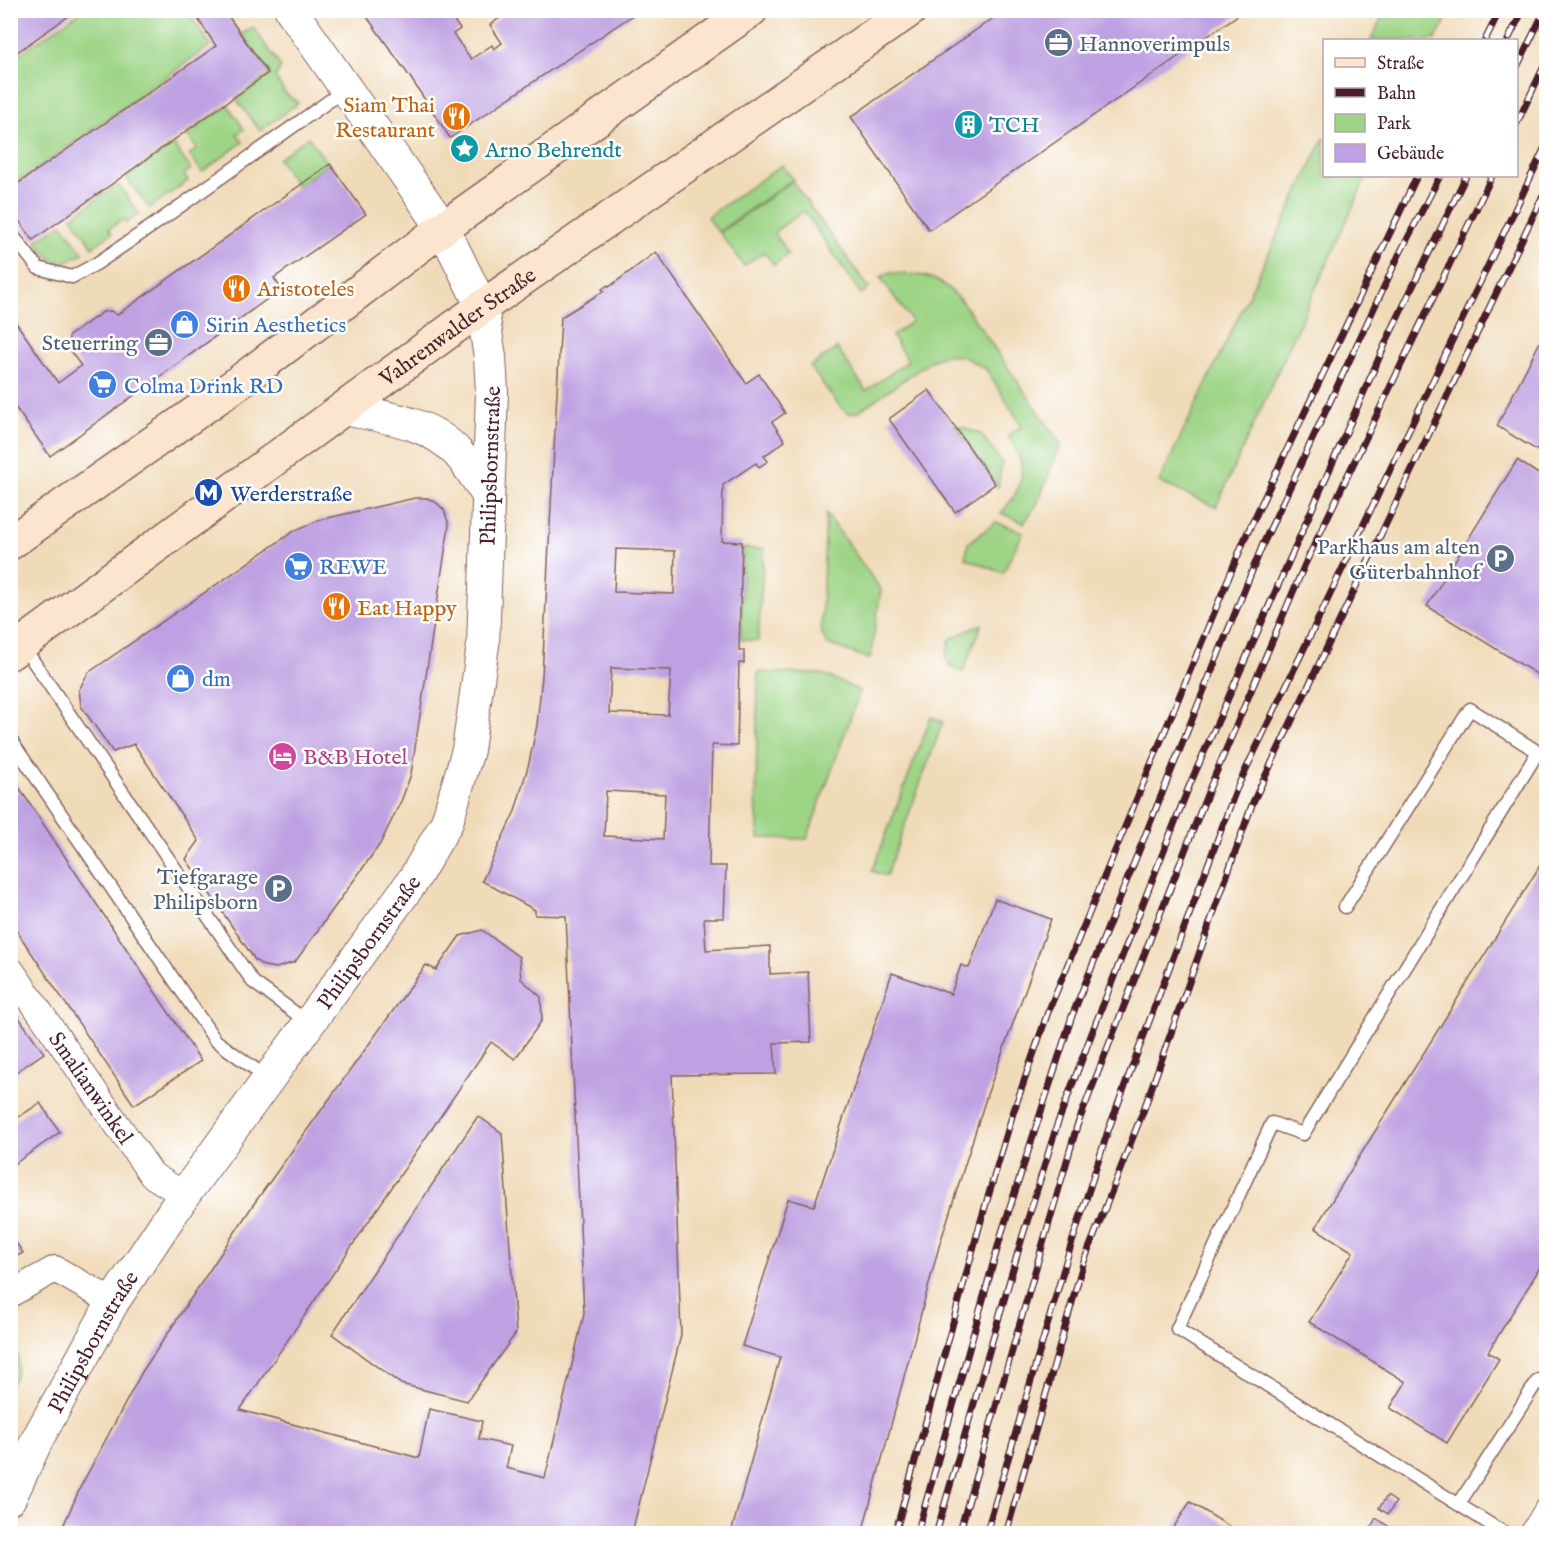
<svg xmlns="http://www.w3.org/2000/svg" width="1557" height="1544" viewBox="0 0 1557 1544" font-family="'IM FELL English',serif">
<style>
.green{fill:#9dd485;stroke:#747a58;stroke-width:1.5}
.building{fill:#bea1e2;fill-rule:evenodd}
.lines{fill:none;stroke-linecap:round;stroke-linejoin:round}
.service-casing{stroke:#84615d;stroke-width:15}
.minor-casing{stroke:#84615d;stroke-width:28}
.tertiary-casing{stroke:#84615d;stroke-width:34}
.secondary-casing{stroke:#84615d;stroke-width:36}
.service{stroke:#fff;stroke-width:12}
.minor{stroke:#fff;stroke-width:26}
.tertiary{stroke:#fff;stroke-width:32}
.secondary{stroke:#fbe5cf;stroke-width:33}
.rail-casing{stroke:#4a1f2b;stroke-width:7}
.rail{stroke:#fff;stroke-width:4.5;stroke-dasharray:14;stroke-linecap:butt}
.labels{text-anchor:middle;stroke-width:5;stroke-linejoin:round;paint-order:stroke}
.service-label{font-size:22px;fill:#4e5e75;stroke:#fff;text-anchor:end}
.food-label{font-size:22px;fill:#c56008;stroke:#fff;text-anchor:start}
.culture-label{font-size:22px;fill:#0d838f;stroke:#fff;text-anchor:start}
.shop-label{font-size:22px;fill:#366cbe;stroke:#fff;text-anchor:start}
.street-label{font-size:22px;fill:#4a1f2b;stroke:#fff}
.transit-label{font-size:22px;fill:#164399;stroke:#fff;text-anchor:start}
.hotel-label{font-size:22px;fill:#b23c85;stroke:#fff;text-anchor:start}
</style>
<rect width="100%" height="100%" fill="#fff"/>
<filter id="ink" filterUnits="userSpaceOnUse"><feTurbulence type="fractalNoise" baseFrequency=".0167" numOctaves="2"/><feDisplacementMap in="SourceGraphic" scale="12" xChannelSelector="R" yChannelSelector="G"/><feConvolveMatrix kernelMatrix="1 2 1 2 8 2 1 2 1" color-interpolation-filters="sRGB"/></filter>
<filter id="wash" filterUnits="userSpaceOnUse"><feTurbulence type="fractalNoise" baseFrequency=".008" numOctaves="4" result="noise"/><feDisplacementMap in="SourceGraphic" scale="24" xChannelSelector="R" yChannelSelector="G"/><feGaussianBlur stdDeviation="1.35" result="paint"/><feColorMatrix in="noise" values="0 0 0 0 0 0 0 0 0 0 0 0 0 0 0 0 0 1.4 0 .05"/><feComposite in="paint" operator="in"/></filter>
<g filter="url(#wash)">
<rect width="100%" height="100%" fill="#f0dbb9"/>
<g class="green">
<polygon points="83,10 187,11 211,45 11,187 11,60"/>
<polygon points="1385,11 1385,10 1451,11 1435,40 1371,40"/>
<polygon points="253,27 281,67 275,77 285,93 298,103 260,131 236,99 270,74 242,34"/>
<polygon points="228,105 244,129 237,134 243,142 202,172 189,155 197,149 187,134"/>
<polygon points="308,137 328,164 297,186 278,159"/>
<polygon points="1324,138 1324,176 1367,176 1216,507 1159,482"/>
<polygon points="173,144 191,169 184,174 188,181 149,208 126,177"/>
<polygon points="782,165 793,179 718,232 707,217"/>
<polygon points="792,181 869,288 861,294 804,211 774,232 788,254 774,265 764,252 744,266 720,233"/>
<polygon points="118,184 139,214 126,223 123,219 109,229 112,233 93,247 72,217"/>
<polygon points="62,224 83,253 62,264 49,257 36,241"/>
<path d="M891,273C927,275 939,275 963,303L1061,444L1037,504L1024,523L1001,513C1025,487 1029,466 1008,436L1022,426L986,369L962,356L945,355L931,361L859,411L850,414L841,408L810,367L837,348L866,391L908,361L892,336L912,321L880,277Z"/>
<polygon points="955,425 981,434 1002,463 998,487"/>
<polygon points="826,513 881,590 870,659 827,644 821,631"/>
<polygon points="996,522 1023,532 1003,573 965,558 968,543"/>
<polygon points="743,548 764,549 758,641 741,640"/>
<polygon points="982,624 963,672 950,667 946,657 950,639"/>
<polygon points="758,672 823,674 860,691 807,839 759,838 756,802"/>
<polygon points="931,717 943,722 886,876 872,871"/>
<path d="M11,1344C24,1355 18,1372 11,1385Z"/>
</g>
<g id="blocks">
<g class="building">
<polygon points="10,10 77,10 10,57"/>
<polygon points="192,10 224,10 268,73 33,240 10,208 10,189 216,46"/>
<polygon points="362,10 437,10 439,14 446,10 460,29 453,34 471,59 492,45 494,49 502,43 490,25 511,10 640,10 450,138 410,77"/>
<polygon points="1005,10 1245,10 929,230 851,117"/>
<polygon points="330,164 366,214 274,278 281,289 50,456 10,400 10,314 58,383 81,366 68,347 69,336 103,312 111,311 117,315"/>
<path d="M656,252L746,383L759,374L785,413L772,422L785,441L764,456L768,461L759,467L756,463L723,485L722,541L742,542L739,650H744V663H739L737,746L712,745L709,866H726L724,918H704L706,950L770,946V974L808,972L811,1042L774,1043L776,1074L672,1075L681,1335L632,1533H60L81,1486L142,1372L253,1205L426,965L436,970L460,936L482,930L519,957L521,979L541,997L542,1020L515,1059L491,1042L240,1410L419,1458L429,1409L482,1421L479,1439L511,1446L506,1468L545,1478L584,1314L566,916L535,915V910L482,881L515,811L529,763L537,725L542,676L561,317L604,291L602,289L608,285L609,287ZM616,549L675,551L674,594L614,592ZM611,668L671,670L668,715L609,713ZM606,791L665,794L663,839L604,836Z"/>
<polygon points="1546,330 1546,456 1497,426"/>
<polygon points="929,390 995,484 955,512 889,419"/>
<polygon points="1517,460 1546,479 1546,680 1427,606"/>
<polygon points="415,498 427,498 437,503 444,510 449,525 411,774 402,799 380,844 295,962 276,968 264,966 255,960 186,859 199,841 134,744 113,752 81,706 79,690 88,673 294,531 319,520"/>
<polygon points="10,774 201,1061 134,1105 10,921"/>
<polygon points="1546,856 1546,1258 1488,1352 1499,1359 1447,1443 1390,1408 1406,1382 1309,1322 1353,1252 1315,1228"/>
<polygon points="995,899 1051,919 988,1092 940,1243 862,1533 731,1533 780,1357 742,1346 788,1199 814,1206 892,973 951,994 961,965 969,968"/>
<polygon points="10,1005 44,1053 10,1076"/>
<polygon points="40,1103 60,1132 10,1167 10,1123"/>
<polygon points="478,1116 502,1133 516,1333 467,1401 401,1384 332,1334"/>
<polygon points="10,1234 23,1253 10,1260"/>
<polygon points="1387,1496 1396,1502 1388,1514 1379,1508"/>
<polygon points="1190,1502 1240,1533 1170,1533"/>
<polygon points="1376,1518 1397,1532 1396,1533 1377,1533 1370,1529"/>
</g>
</g>
</g>
<g filter="url(#ink)">
<use href="#blocks" fill-opacity="0" stroke="#84615d" stroke-width="1.5"/>
<g class="lines">
<defs>
<g id="service">
<polyline points="10,232 38,268 72,277 96,264 155,224 346,89"/>
<polyline points="22,645 253,982 309,1023"/>
<polyline points="10,739 215,1040 269,1079"/>
<polyline points="1345,907 1470,709 1538,752"/>
<polyline points="1459,1504 1538,1380 1545,1385 1546,1382"/>
<polyline points="1506,1534 1177,1329 1272,1123 1303,1134 1538,752 1546,758"/>
</g>
<g id="minor">
<path id="s1" d="M10,969L152,1175L184,1195"/>
<polyline points="10,1294 55,1269 113,1302"/>
<polyline points="1533,1534 1546,1512"/>
</g>
<g id="tertiary">
<path d="M344,409C384,417 429,421 458,453C469,466 478,481 488,495"/>
<path id="s2" d="M10,1498L38,1438L113,1302L184,1195L414,879L447,822L468,750L483,645L492,392L490,357L482,307L443,228L291,10"/>
</g>
<g id="secondary">
<polyline points="10,543 231,388 443,228 751,10"/>
<path id="s3" d="M10,653L482,307L910,10"/>
</g>
</defs>
<use href="#service" class="service-casing"/>
<use href="#minor" class="minor-casing"/>
<use href="#tertiary" class="tertiary-casing"/>
<use href="#secondary" class="secondary-casing"/>
<use href="#service" class="service"/>
<use href="#minor" class="minor"/>
<use href="#tertiary" class="tertiary"/>
<use href="#secondary" class="secondary"/>
<defs>
<g id="rail">
<polyline points="1485,40 1500,10"/>
<polyline points="1508,40 1523,10"/>
<polyline points="1516,69 1545,10"/>
<polyline points="1516,125 1546,62"/>
<polyline points="895,1534 980,1224 1013,1113 1048,1012 1246,536 1417,176"/>
<polyline points="917,1534 1002,1232 1072,1016 1263,544 1399,255 1440,176"/>
<polyline points="936,1534 1022,1238 1057,1125 1095,1025 1190,784 1387,340 1466,176"/>
<polyline points="959,1534 1077,1126 1151,937 1210,787 1305,564 1492,176"/>
<polyline points="986,1534 1067,1258 1108,1131 1236,790 1546,145"/>
<polyline points="1006,1534 1083,1264 1144,1109 1253,802 1546,189"/>
</g>
</defs>
<use href="#rail" class="rail-casing"/>
<use href="#rail" class="rail"/>
</g>
</g>
<defs>
<symbol id="office-disc" viewBox="-11 -11 22 22"><circle r="9.5" fill="#5c6f8a" stroke="#fff"/><path d="M-6-3h4V-5.5h4V-3h4V5H-6ZM-1-4.5V-3h2v-1.5ZM-6 0V1H6V0Z" fill="#fff"/></symbol>
<symbol id="restaurant-disc" viewBox="-11 -11 22 22"><circle r="9.5" fill="#e8710a" stroke="#fff"/><path d="M-5-6h1v4h1v-4h1v4h1v-4h1v5L-1.5 .5V6h-2V.5L-5-1ZM5-6V6H3V1.5H1.5Q1.5-4 5-6Z" fill="#fff"/></symbol>
<symbol id="building-disc" viewBox="-11 -11 22 22"><circle r="9.5" fill="#0f9aa8" stroke="#fff"/><path d="M-4-6H4V6H1V3H-1V6H-4ZM-2.5-4.3h1.7v1.8h-1.7ZM.8-4.3h1.7v1.8H.8ZM-2.5-1h1.7V.8h-1.7ZM.8-1h1.7V.8H.8Z" fill="#fff"/></symbol>
<symbol id="sight-disc" viewBox="-11 -11 22 22"><circle r="9.5" fill="#0f9aa8" stroke="#fff"/><path d="M0-6L1.8-2.2L6-1.7L2.9 1.2L3.7 5.4L0 3.3L-3.7 5.4L-2.9 1.2L-6-1.7L-1.8-2.2Z" fill="#fff"/></symbol>
<symbol id="shop-disc" viewBox="-11 -11 22 22"><circle r="9.5" fill="#3f7fe0" stroke="#fff"/><path d="M-5-2.5h2.3a2.7 3.5 0 0 1 5.4 0H5L5.5 6h-11ZM-1.5-2.5h3a1.5 2.3 0 0 0-3 0Z" fill="#fff"/></symbol>
<symbol id="supermarket-disc" viewBox="-11 -11 22 22"><circle r="9.5" fill="#3f7fe0" stroke="#fff"/><path d="M-6-5.5h2.5l.6 2H6L4.5 2H-2.5L-4.4-4H-6ZM-1.5 3.2a1.3 1.3 0 1 0 .1 0ZM3 3.2a1.3 1.3 0 1 0 .1 0Z" fill="#fff"/></symbol>
<symbol id="metro-disc" viewBox="-11 -11 22 22"><circle r="9.5" fill="#1a4fb4" stroke="#fff"/><path d="M-5.5 5V-5H-3L0 0L3-5H5.5V5H3V-.5L0 4L-3-.5V5Z" fill="#fff"/></symbol>
<symbol id="parking-disc" viewBox="-11 -11 22 22"><circle r="9.5" fill="#5c6f8a" stroke="#fff"/><path d="M-3.5-5.5H1a3.5 3.5 0 0 1 0 7H-1V5.5H-3.5ZM-1-3.4V-.6H.8a1.4 1.4 0 0 0 0-2.8Z" fill="#fff"/></symbol>
<symbol id="hotel-disc" viewBox="-11 -11 22 22"><circle r="9.5" fill="#d1479c" stroke="#fff"/><path d="M-6-4.5h1.5V1H6V5H4.5V3h-9V5H-6ZM-4 0a1.8 1.8 0 1 1 3.6 0ZM.5 0V-2.5h3Q6-2.5 6 0Z" fill="#fff"/></symbol>
</defs>
<g fill-rule="evenodd">
<use href="#office-disc" x="1042" y="26" width="33" height="33"/>
<use href="#restaurant-disc" x="440" y="100" width="33" height="33"/>
<use href="#building-disc" x="952" y="108" width="33" height="33"/>
<use href="#sight-disc" x="448" y="132" width="33" height="33"/>
<use href="#restaurant-disc" x="220" y="272" width="33" height="33"/>
<use href="#shop-disc" x="168" y="308" width="33" height="33"/>
<use href="#office-disc" x="142" y="326" width="33" height="33"/>
<use href="#supermarket-disc" x="86" y="368" width="33" height="33"/>
<use href="#metro-disc" x="192" y="476" width="33" height="33"/>
<use href="#parking-disc" x="1484" y="542" width="33" height="33"/>
<use href="#supermarket-disc" x="282" y="550" width="33" height="33"/>
<use href="#restaurant-disc" x="320" y="590" width="33" height="33"/>
<use href="#shop-disc" x="164" y="662" width="33" height="33"/>
<use href="#hotel-disc" x="266" y="740" width="33" height="33"/>
<use href="#parking-disc" x="262" y="872" width="33" height="33"/>
</g>
<g class="labels">
<g class="service-label">
<text x="1079" y="51" text-anchor="start">Hannoverimpuls</text>
<text x="138" y="350">Steuerring</text>
<text x="1480" y="554">Parkhaus am alten<tspan x="1480" dy="25">Güterbahnhof</tspan></text>
<text x="258" y="884">Tiefgarage<tspan x="258" dy="25">Philipsborn</tspan></text>
</g>
<g class="food-label">
<text x="435" y="112" text-anchor="end">Siam Thai<tspan x="435" dy="25">Restaurant</tspan></text>
<text x="257" y="296">Aristoteles</text>
<text x="357" y="615">Eat Happy</text>
</g>
<g class="culture-label">
<text x="989" y="132">TCH</text>
<text x="485" y="157">Arno Behrendt</text>
</g>
<g class="shop-label">
<text x="206" y="332">Sirin Aesthetics</text>
<text x="124" y="393">Colma Drink RD</text>
<text x="319" y="574">REWE</text>
<text x="202" y="686">dm</text>
</g>
<g class="street-label">
<text dy="8" stroke="none"><textPath href="#s3" startOffset="554">Vahrenwalder Straße</textPath></text>
<text dy="8" stroke="none"><textPath href="#s2" startOffset="1167">Philipsbornstraße</textPath></text>
<text dy="8" stroke="none"><textPath href="#s2" startOffset="663">Philipsbornstraße</textPath></text>
<text dy="8" stroke="none"><textPath href="#s1" startOffset="144">Smalianwinkel</textPath></text>
<text dy="8" stroke="none"><textPath href="#s2" startOffset="177">Philipsbornstraße</textPath></text>
</g>
<g class="transit-label">
<text x="230" y="501">Werderstraße</text>
</g>
<g class="hotel-label">
<text x="303" y="764">B&amp;B Hotel</text>
</g>
</g>
<rect width="1557" height="1544" fill="none" stroke="#fff" stroke-width="36"/>
<rect x="1323" y="39" width="195" height="138" fill="#ffffff" stroke="#b7a5aa" stroke-width="1.5"/>
<rect x="1335" y="58" width="30" height="9" fill="#fbe5cf" stroke="#b7a5aa" stroke-width="1.5"/>
<text x="1377" y="69" font-size="18" fill="#4a1f2b">Straße</text>
<rect x="1335" y="88" width="30" height="9" fill="#4a1f2b" stroke="#b7a5aa" stroke-width="1.5"/>
<text x="1377" y="99" font-size="18" fill="#4a1f2b">Bahn</text>
<rect x="1335" y="114" width="30" height="18" fill="#9dd485" stroke="#b7a5aa" stroke-width="1.5"/>
<text x="1377" y="129" font-size="18" fill="#4a1f2b">Park</text>
<rect x="1335" y="144" width="30" height="18" fill="#bea1e2" stroke="#b7a5aa" stroke-width="1.5"/>
<text x="1377" y="159" font-size="18" fill="#4a1f2b">Gebäude</text>
</svg>
